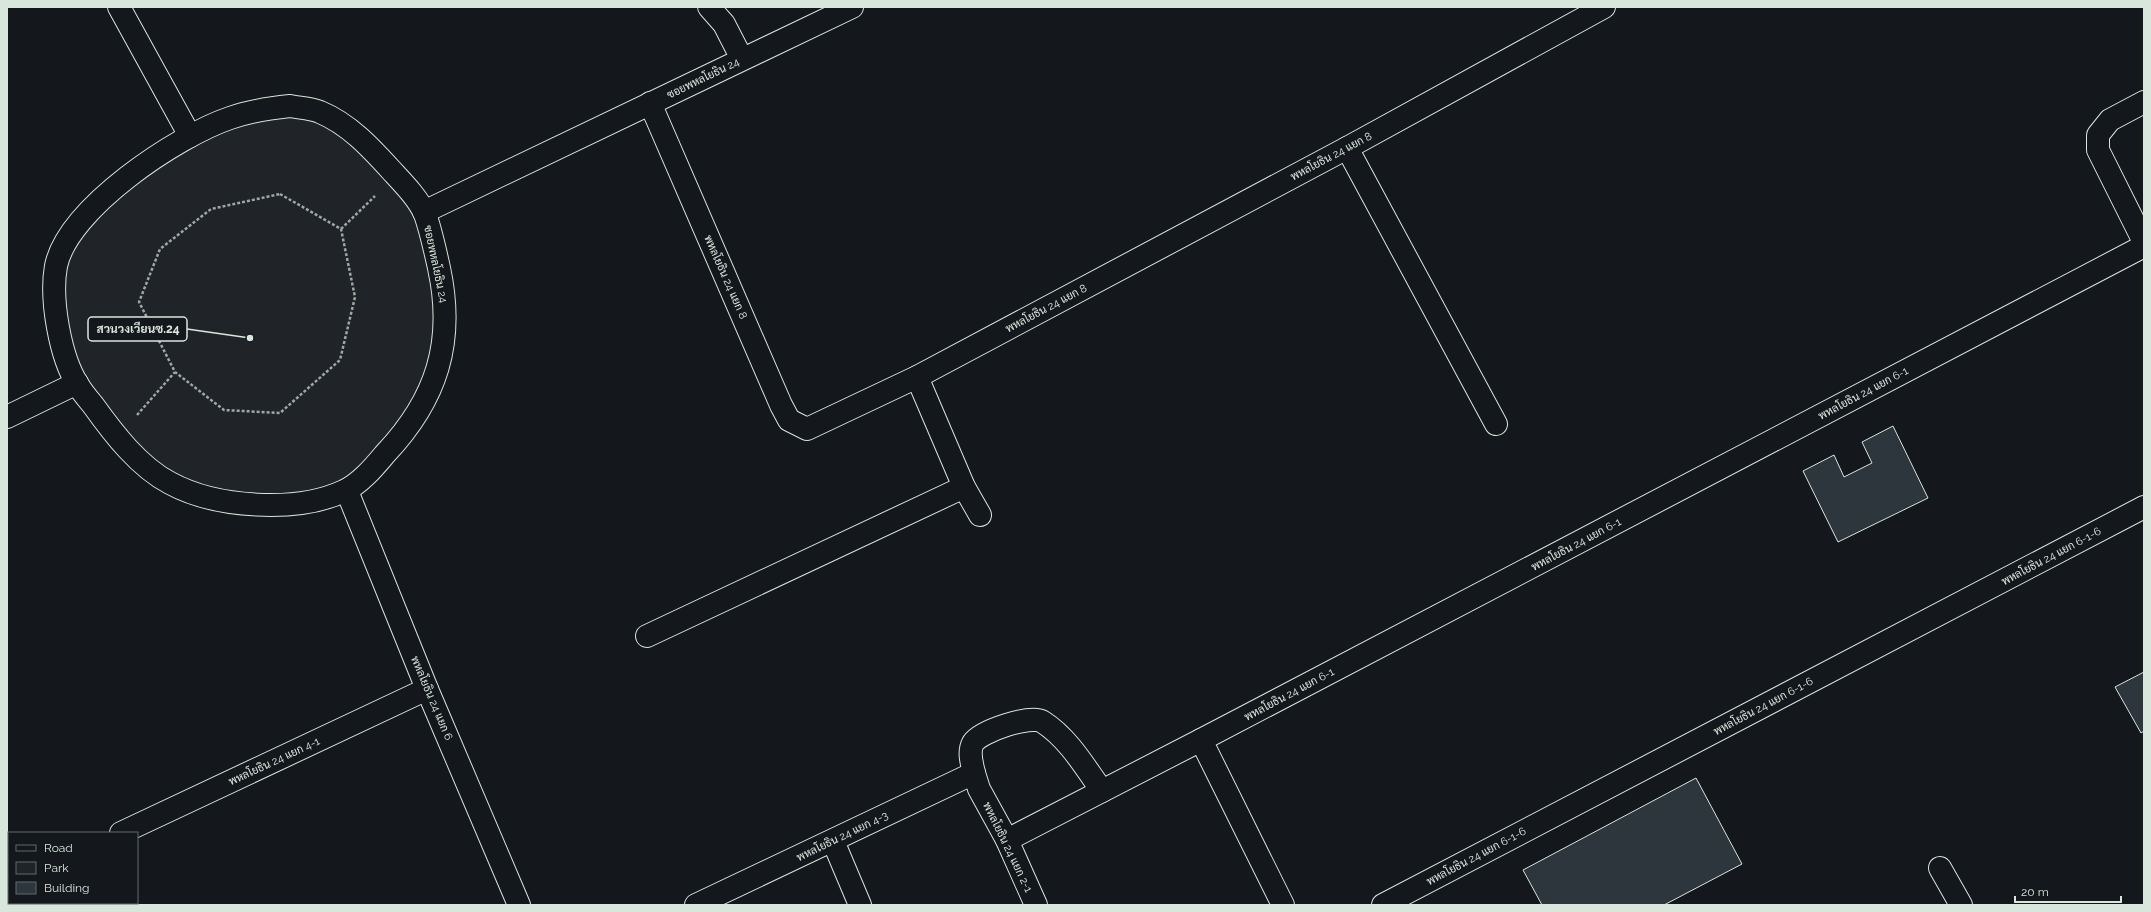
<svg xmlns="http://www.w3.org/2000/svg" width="2151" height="912" viewBox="0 0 2151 912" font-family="Raleway,Sarabun,sans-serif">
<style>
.green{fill:#202428;stroke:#939e99}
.building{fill:#2c363c;stroke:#d8e6dc}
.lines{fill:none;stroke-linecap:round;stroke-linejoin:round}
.minor-casing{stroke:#d8e6dc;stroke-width:24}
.path{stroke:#9da8a2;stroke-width:2.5;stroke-dasharray:3 2;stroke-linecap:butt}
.minor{stroke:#14181c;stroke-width:22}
.labels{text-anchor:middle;stroke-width:3;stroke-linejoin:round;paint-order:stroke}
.street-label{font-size:11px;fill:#d8e6dc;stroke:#14181c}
.leader{fill:none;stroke:#d8e6dc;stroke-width:1.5}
.callout-dot{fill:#d8e6dc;stroke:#14181c;stroke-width:1.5}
.callout{fill:#14181c;stroke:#d8e6dc;stroke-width:1.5}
.callout-label{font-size:12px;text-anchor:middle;font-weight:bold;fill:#d8e6dc}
</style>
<rect width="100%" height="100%" fill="#14181c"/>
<polygon class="green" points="263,109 346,126 413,196 441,277 430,387 371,470 295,503 206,496 143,462 77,383 54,292 80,223 144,165"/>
<g class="building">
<polygon points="1893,426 1928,498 1838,542 1803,471 1834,455 1844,477 1872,463 1862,442"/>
<polygon points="2144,672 2144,731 2141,733 2115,687"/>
<polygon points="1696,778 1742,864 1664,905 1542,905 1523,870"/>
</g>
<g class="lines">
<defs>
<g id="minor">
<polyline points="119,7 190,136"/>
<polyline points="709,7 724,24 742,59"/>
<polyline points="2144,102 2110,120 2098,135 2098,150 2144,242"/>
<polyline points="650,103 781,405 789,420 807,429 917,377 1347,148 1604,7"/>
<path d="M290,106C300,108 311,108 320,112C349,124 371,148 391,170C403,183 418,198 425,214C431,231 435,250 439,268C455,342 437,399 385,454C374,467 360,484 344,491C297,513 216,508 170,483C139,467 113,433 93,405C88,399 82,392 78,385C60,357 50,299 56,266C68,208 177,136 230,118C250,111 270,108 290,106Z"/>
<polyline points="1347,148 1496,424"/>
<polyline points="424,212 852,7"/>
<polyline points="917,377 964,487 980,515"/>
<polyline points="7,417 77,383"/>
<polyline points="347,491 427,689 519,905"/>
<polyline points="647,636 964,487"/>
<polyline points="1201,740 1283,905"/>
<path d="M974,773C972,764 968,752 973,743C981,731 1031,714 1043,722C1068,738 1085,767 1102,791"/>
<polyline points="121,833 427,689"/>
<polyline points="1007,840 1201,740 2144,246"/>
<polyline points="833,841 860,905"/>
<polyline points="1940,868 1961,905"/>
<polyline points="7,887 9,886"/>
<polyline points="696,905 974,773 979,789 1007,840 1036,905"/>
<polyline points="1383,905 2144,507"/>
</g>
</defs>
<use href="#minor" class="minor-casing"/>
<g class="path">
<polygon points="280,194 341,229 355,297 340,360 280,413 224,410 175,372 139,302 160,249 211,209"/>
<polyline points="341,229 375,196"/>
<polyline points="137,415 175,372"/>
</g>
<use href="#minor" class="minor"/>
</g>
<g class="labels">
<g class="street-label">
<text transform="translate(703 78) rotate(-26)" y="4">ซอยพหลโยธิน 24</text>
<text transform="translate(1331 156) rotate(-28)" y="4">พหลโยธิน 24 แยก 8</text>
<text transform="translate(436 264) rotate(78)" y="4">ซอยพหลโยธิน 24</text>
<text transform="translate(726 277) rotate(66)" y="4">พหลโยธิน 24 แยก 8</text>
<text transform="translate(1046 308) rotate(-28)" y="4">พหลโยธิน 24 แยก 8</text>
<text transform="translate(1863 393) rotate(-28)" y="4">พหลโยธิน 24 แยก 6-1</text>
<text transform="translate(1576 544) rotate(-28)" y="4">พหลโยธิน 24 แยก 6-1</text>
<text transform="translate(2051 556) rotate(-28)" y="4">พหลโยธิน 24 แยก 6-1-6</text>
<text transform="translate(1289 694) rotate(-28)" y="4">พหลโยธิน 24 แยก 6-1</text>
<text transform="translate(432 698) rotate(67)" y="4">พหลโยธิน 24 แยก 6</text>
<text transform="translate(1763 706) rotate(-28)" y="4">พหลโยธิน 24 แยก 6-1-6</text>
<text transform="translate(274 761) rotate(-25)" y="4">พหลโยธิน 24 แยก 4-1</text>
<text transform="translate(842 836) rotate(-26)" y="4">พหลโยธิน 24 แยก 4-3</text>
<text transform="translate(1008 847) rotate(64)" y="4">พหลโยธิน 24 แยก 2-1</text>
<text transform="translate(1476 856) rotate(-28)" y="4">พหลโยธิน 24 แยก 6-1-6</text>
</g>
</g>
<path class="leader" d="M250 338L187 329"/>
<circle class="callout-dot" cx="250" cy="338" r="4"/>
<rect class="callout" x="88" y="317" width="99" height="24" rx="4"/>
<g class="callout-label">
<text x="138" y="333">สวนวงเวียนซ.24</text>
</g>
<rect width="2151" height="912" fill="none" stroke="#d8e6dc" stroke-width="16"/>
<rect x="8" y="832" width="130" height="72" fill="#14181c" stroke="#626a69"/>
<rect x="16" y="845" width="20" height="6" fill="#14181c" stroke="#626a69"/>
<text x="44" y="852" font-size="12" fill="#d8e6dc">Road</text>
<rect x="16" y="862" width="20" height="12" fill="#202428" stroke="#626a69"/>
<text x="44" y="872" font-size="12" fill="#d8e6dc">Park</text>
<rect x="16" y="882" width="20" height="12" fill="#2c363c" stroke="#626a69"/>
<text x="44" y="892" font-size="12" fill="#d8e6dc">Building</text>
<path d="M2015 896v6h106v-6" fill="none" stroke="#d8e6dc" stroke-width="2"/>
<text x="2021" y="896" font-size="12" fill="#d8e6dc" stroke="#14181c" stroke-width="3" paint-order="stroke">20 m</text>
</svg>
